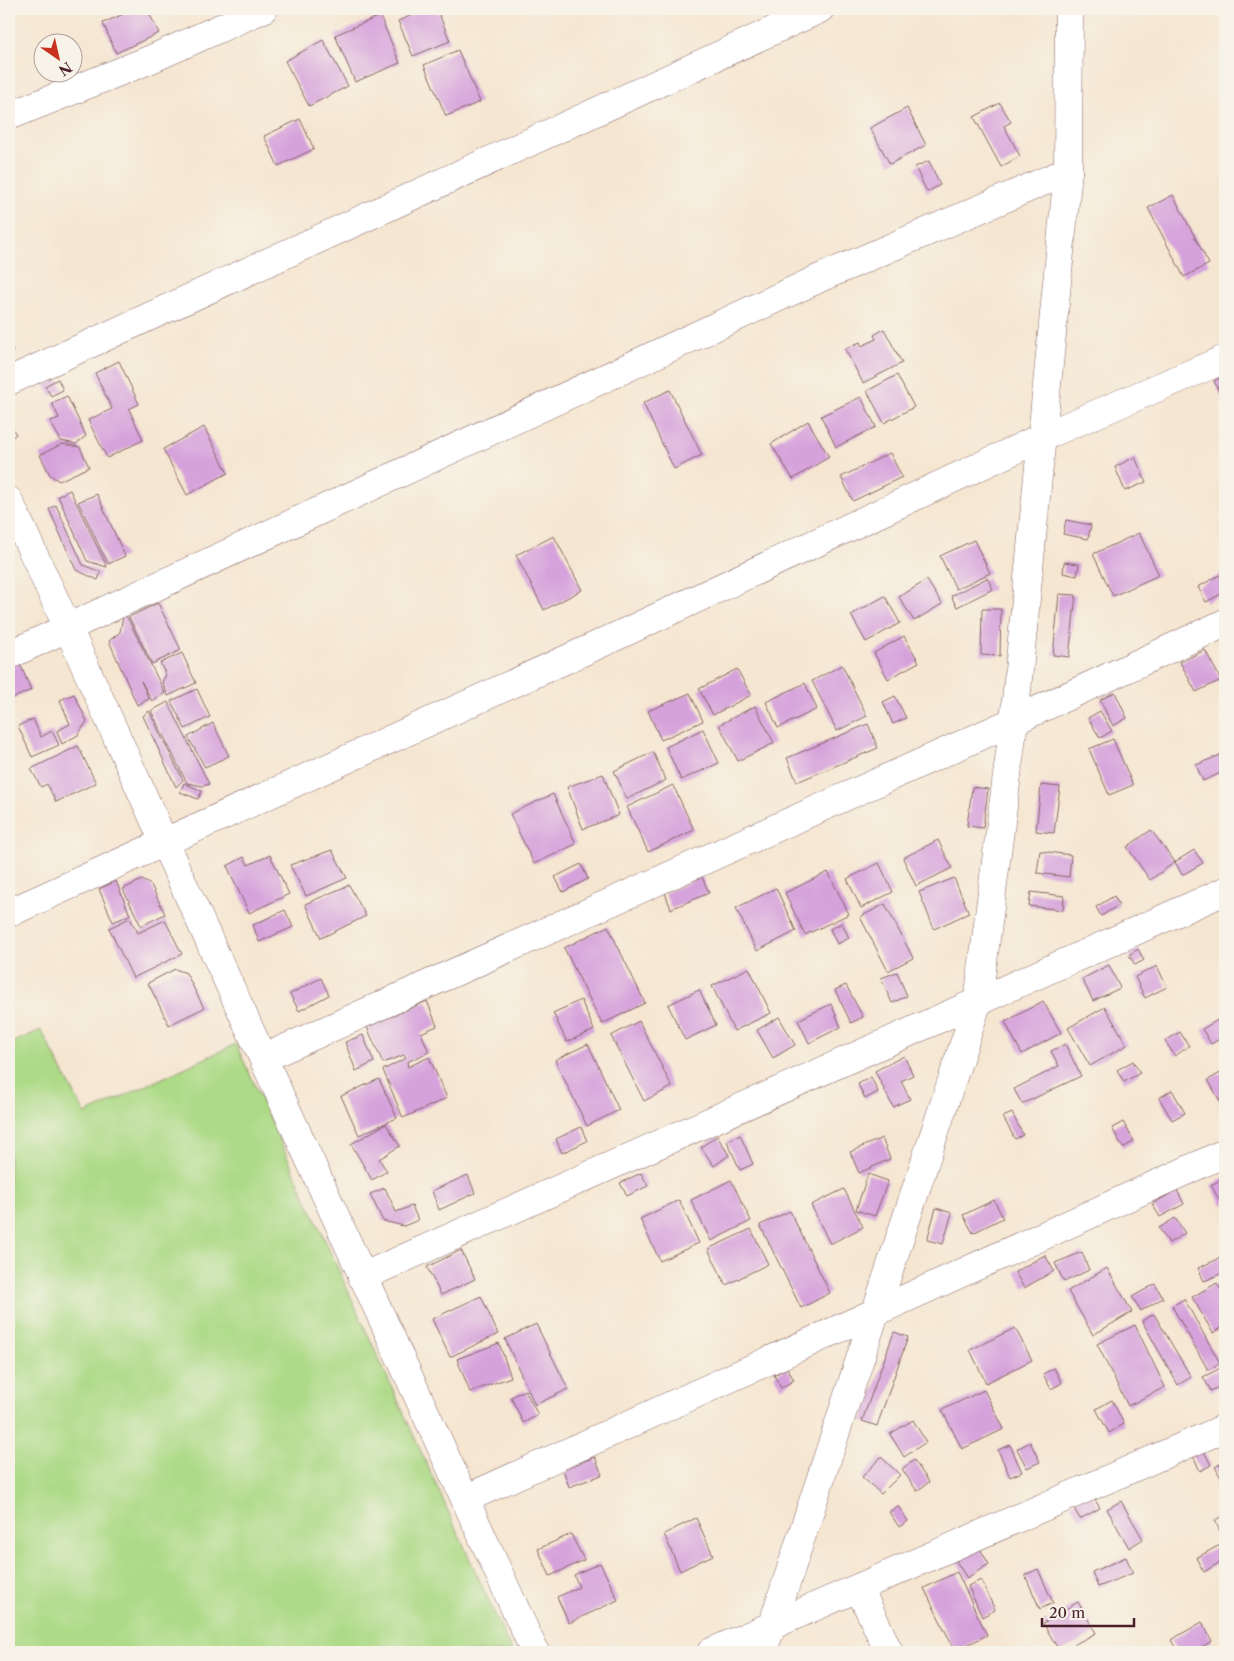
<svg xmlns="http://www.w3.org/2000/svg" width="1234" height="1661" viewBox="0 0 1234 1661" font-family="'Libre Caslon Text',serif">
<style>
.green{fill:#adda87;stroke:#7c7c59}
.building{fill:#d6a2db}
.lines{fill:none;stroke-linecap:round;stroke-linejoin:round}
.street-casing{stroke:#866565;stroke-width:29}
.street{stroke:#fff;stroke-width:28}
</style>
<rect width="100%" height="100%" fill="#f7f3e8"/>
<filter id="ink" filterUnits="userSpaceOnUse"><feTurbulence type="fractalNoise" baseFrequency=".02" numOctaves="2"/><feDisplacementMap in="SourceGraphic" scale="10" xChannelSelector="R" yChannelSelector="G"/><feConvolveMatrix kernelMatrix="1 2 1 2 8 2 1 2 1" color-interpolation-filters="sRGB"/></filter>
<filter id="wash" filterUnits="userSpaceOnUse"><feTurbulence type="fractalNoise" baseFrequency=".0096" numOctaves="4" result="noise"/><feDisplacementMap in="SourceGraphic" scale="20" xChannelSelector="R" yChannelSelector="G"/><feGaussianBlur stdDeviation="1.12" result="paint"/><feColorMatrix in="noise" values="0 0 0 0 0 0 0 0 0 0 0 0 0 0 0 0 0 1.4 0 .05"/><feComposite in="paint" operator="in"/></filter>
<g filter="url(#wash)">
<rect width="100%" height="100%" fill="#f5e6d1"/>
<polygon class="green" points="41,1030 85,1114 236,1044 512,1652 9,1652 9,1044"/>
<g id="blocks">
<g class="building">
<polygon points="135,9 147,9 159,33 116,53 103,23"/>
<polygon points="427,9 437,9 450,41 413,56 398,21"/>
<polygon points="380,16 400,63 355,82 335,35"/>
<polygon points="323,40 348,86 309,106 285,61"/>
<polygon points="458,50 480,102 446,116 424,65"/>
<polygon points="1000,103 1011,122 1004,126 1020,156 1001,167 974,117"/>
<polygon points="907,108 926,145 890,164 870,128"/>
<polygon points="300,119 314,149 278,166 264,136"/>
<polygon points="929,161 940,185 927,192 915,167"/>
<polygon points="1173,195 1209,264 1184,277 1148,208"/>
<polygon points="884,329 902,363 863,383 845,349 860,342 862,346 876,339 874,335"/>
<polygon points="9,343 13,352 9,354"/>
<polygon points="119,361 139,404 129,409 143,440 107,458 88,420 112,409 95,373"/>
<polygon points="897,375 914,407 884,423 867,391"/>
<polygon points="1225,375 1225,404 1214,381"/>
<polygon points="58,379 63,390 51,396 45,386"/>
<polygon points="670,390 702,455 674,469 643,403"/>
<polygon points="67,396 86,436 76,444 61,441 50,421 59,418 52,403"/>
<polygon points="861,397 876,427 836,447 821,416"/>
<polygon points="808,421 829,457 793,479 771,444"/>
<polygon points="9,423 16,434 9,440"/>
<polygon points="204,427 228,473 187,495 163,449"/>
<polygon points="62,444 80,447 89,467 59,481 50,475 40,455"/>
<polygon points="890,453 902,477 853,501 841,477"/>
<polygon points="1135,457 1146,482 1125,491 1115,467"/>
<polygon points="70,490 107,567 87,561 58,496"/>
<polygon points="97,494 125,556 108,564 78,502"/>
<polygon points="56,505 83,565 101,572 98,580 76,570 49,509"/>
<polygon points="1066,520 1091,525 1088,539 1063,534"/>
<polygon points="1139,533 1159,575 1113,596 1093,554"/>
<polygon points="554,536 582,590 544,610 516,555"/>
<polygon points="974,540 990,573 956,589 940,556"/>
<polygon points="1064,562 1079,564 1077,576 1063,573"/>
<polygon points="1225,572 1225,592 1206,602 1198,587"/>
<polygon points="987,578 993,589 957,607 951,596"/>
<polygon points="927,580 942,604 914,621 899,597"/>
<polygon points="1059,594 1076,595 1069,657 1053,655"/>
<polygon points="885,596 900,623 866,642 851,615"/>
<polygon points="158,603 181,650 152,664 129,617"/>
<polygon points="982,609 1001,609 1000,656 981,655"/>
<polygon points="126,615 165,693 152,701 141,681 149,699 137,705 109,641 120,632 123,616"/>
<polygon points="904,636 919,662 888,679 874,653"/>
<polygon points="1205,650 1221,680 1196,692 1180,662"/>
<polygon points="182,653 196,683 168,696 162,682 166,675 160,663"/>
<polygon points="18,659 31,690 9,700 9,663"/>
<polygon points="842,665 867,716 837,731 812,681"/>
<polygon points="737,669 751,695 713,715 699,689"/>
<polygon points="805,683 817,709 778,728 766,702"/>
<polygon points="197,689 210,717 185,729 171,701"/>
<polygon points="1115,692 1127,718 1113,726 1100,700"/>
<polygon points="690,693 703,721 661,740 648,711"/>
<polygon points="74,694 87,721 78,735 62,744 57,731 70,724 60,700"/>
<polygon points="895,696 906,718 893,724 883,702"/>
<polygon points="168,702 209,784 203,786 187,783 151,711"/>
<polygon points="755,706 774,743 738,761 719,725"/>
<polygon points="149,711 183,780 176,787 143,716"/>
<polygon points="1100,711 1112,731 1100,738 1088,718"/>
<polygon points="33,719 41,737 52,731 59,745 32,757 18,726"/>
<polygon points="213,723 229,756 205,767 188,737"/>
<polygon points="868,724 878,748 797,782 787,758"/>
<polygon points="703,729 719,763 681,780 666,747"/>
<polygon points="1113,739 1133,785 1109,795 1089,749"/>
<polygon points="78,746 96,783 56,802 47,784 41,787 31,769"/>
<polygon points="653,752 666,780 627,799 614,771"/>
<polygon points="1225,753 1225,771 1203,781 1196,765"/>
<polygon points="603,774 619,815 583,829 567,787"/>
<polygon points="184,783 202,791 198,799 180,792"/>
<polygon points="673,785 694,830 648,852 627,807"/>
<polygon points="1041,785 1060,787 1054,833 1036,831"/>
<polygon points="972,787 988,789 983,828 967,826"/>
<polygon points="553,794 576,844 534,864 510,814"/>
<polygon points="1151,830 1175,862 1150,880 1127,847"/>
<polygon points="938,840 952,868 916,886 903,858"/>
<polygon points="332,850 347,878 306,896 290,865"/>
<polygon points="1194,850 1203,863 1182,875 1175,862"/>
<polygon points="1040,851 1071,855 1069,877 1037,873"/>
<polygon points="270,855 289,894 249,913 227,866 244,857 248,865"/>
<polygon points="879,863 893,892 861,908 847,879"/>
<polygon points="581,864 588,879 563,892 555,877"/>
<polygon points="828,872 849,914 805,935 785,893"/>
<polygon points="702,877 709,893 671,909 665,893"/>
<polygon points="954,878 969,913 934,929 919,892"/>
<polygon points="142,880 151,885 165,914 141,926 123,889"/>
<polygon points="116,881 130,915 113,922 99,889"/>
<polygon points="349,885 366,916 321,938 305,904"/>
<polygon points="776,888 796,931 757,951 736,908"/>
<polygon points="1031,892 1064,896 1063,910 1029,906"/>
<polygon points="1114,896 1119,905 1101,916 1096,907"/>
<polygon points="885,904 913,958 888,971 860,917"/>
<polygon points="285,910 293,927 259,942 253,925"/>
<polygon points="130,918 138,933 165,920 182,954 133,978 109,928"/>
<polygon points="842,923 849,938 837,944 830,929"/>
<polygon points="608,926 645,1003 602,1024 564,948"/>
<polygon points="1138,949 1144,960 1135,965 1129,955"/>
<polygon points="1109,965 1120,988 1093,1001 1082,979"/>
<polygon points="1157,966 1167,987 1145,998 1135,977"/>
<polygon points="749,968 771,1013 734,1031 712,986"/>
<polygon points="175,969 186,973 204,1008 169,1025 148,983"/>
<polygon points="897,972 907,996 892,1003 881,978"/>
<polygon points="321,978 329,995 299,1011 290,994"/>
<polygon points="846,985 863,1017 851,1023 835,990"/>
<polygon points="699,990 716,1025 685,1040 668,1005"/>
<polygon points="581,1000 594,1030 567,1042 553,1013"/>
<polygon points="427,1001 437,1026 421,1033 429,1052 407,1062 408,1067 429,1057 447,1098 403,1118 383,1070 406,1058 404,1055 383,1063 367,1027"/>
<polygon points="1043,1001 1061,1033 1022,1054 1005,1022"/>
<polygon points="831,1004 841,1027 809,1043 798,1020"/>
<polygon points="1105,1007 1127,1045 1090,1066 1068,1028"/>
<polygon points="1225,1016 1225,1036 1211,1044 1202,1029"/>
<polygon points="779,1017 795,1045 773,1058 757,1030"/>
<polygon points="639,1021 672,1087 644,1101 611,1036"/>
<polygon points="1180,1032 1189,1046 1175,1056 1165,1041"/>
<polygon points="363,1035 374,1062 356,1071 345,1042"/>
<polygon points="588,1044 619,1110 587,1126 555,1060"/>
<polygon points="1065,1044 1081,1076 1022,1104 1014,1089 1059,1066 1051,1051"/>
<polygon points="904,1056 913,1075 901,1081 910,1099 893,1107 875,1071"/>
<polygon points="1133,1061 1140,1073 1124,1082 1117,1070"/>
<polygon points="1224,1071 1225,1074 1225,1110 1208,1080"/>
<polygon points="871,1077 878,1092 865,1099 858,1084"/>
<polygon points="379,1079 397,1118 359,1135 341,1096"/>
<polygon points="1172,1090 1185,1113 1172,1120 1159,1098"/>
<polygon points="1012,1113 1023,1135 1015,1139 1003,1117"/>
<polygon points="1123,1122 1134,1141 1123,1148 1112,1128"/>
<polygon points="386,1124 400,1146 379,1159 387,1171 372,1180 351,1144"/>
<polygon points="581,1127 587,1141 562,1153 556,1139"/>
<polygon points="740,1135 753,1164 740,1170 727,1141"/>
<polygon points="717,1136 729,1155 714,1166 701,1147"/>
<polygon points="882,1138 890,1159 859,1173 850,1152"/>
<polygon points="641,1173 648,1186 627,1196 620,1183"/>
<polygon points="868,1174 888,1181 875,1216 856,1210"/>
<polygon points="468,1175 475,1193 439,1210 432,1191"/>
<polygon points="1224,1178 1225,1181 1225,1204 1222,1205 1211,1185"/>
<polygon points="731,1180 751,1221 711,1241 691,1200"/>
<polygon points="385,1188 396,1212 412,1206 418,1220 404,1226 383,1221 370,1194"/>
<polygon points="844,1189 863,1227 830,1244 811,1205"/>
<polygon points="1177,1190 1184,1204 1160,1217 1152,1204"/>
<polygon points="679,1200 699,1243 660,1261 640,1219"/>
<polygon points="994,1200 1003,1218 973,1233 963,1215"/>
<polygon points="936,1208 952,1213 943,1244 927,1240"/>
<polygon points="790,1211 830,1293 801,1308 760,1225"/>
<polygon points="1175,1218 1185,1233 1169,1243 1159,1228"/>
<polygon points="751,1229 768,1264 726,1285 708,1249"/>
<polygon points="461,1250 475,1279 441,1295 427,1267"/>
<polygon points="1082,1252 1089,1270 1064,1282 1055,1263"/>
<polygon points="1045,1255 1054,1271 1024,1288 1015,1272"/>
<polygon points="1225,1256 1225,1272 1204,1281 1198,1268"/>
<polygon points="1107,1268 1132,1312 1093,1335 1068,1291"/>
<polygon points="1217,1283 1225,1297 1225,1326 1213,1333 1192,1297"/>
<polygon points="1155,1284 1163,1298 1141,1311 1132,1297"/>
<polygon points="481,1296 498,1334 450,1357 432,1319"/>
<polygon points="1184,1299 1220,1363 1208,1370 1172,1306"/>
<polygon points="1154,1314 1191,1377 1178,1385 1142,1321"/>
<polygon points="536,1324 568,1389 535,1405 505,1339"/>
<polygon points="1135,1325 1165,1387 1128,1406 1097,1344"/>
<polygon points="1015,1328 1032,1360 986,1383 970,1350"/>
<polygon points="894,1332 908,1337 877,1426 862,1421"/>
<polygon points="499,1343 511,1377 470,1392 457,1359"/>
<polygon points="1225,1366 1225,1383 1211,1391 1203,1377"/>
<polygon points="787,1368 794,1380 781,1388 774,1375"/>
<polygon points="1054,1368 1062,1383 1051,1389 1043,1374"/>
<polygon points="525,1390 538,1415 523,1423 511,1397"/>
<polygon points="984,1390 1004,1429 962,1449 942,1410"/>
<polygon points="1112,1400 1124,1424 1109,1433 1096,1409"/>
<polygon points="913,1420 926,1442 904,1457 890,1434"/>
<polygon points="1030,1442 1040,1462 1027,1468 1017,1449"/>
<polygon points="1200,1444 1211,1465 1200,1471 1190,1449"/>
<polygon points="1010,1445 1022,1472 1010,1477 998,1450"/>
<polygon points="595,1457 602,1475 569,1487 563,1469"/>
<polygon points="881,1457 900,1475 881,1494 862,1477"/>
<polygon points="914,1460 929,1482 917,1491 902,1469"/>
<polygon points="1225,1461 1225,1485 1215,1467"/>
<polygon points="1090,1492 1100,1508 1080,1519 1071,1503"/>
<polygon points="1121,1501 1143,1539 1129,1548 1107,1509"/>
<polygon points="898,1506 908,1521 899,1527 889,1512"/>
<polygon points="1225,1515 1225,1535 1222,1536 1215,1520"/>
<polygon points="696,1518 713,1555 680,1571 664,1534"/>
<polygon points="571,1534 584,1560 550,1576 538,1549"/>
<polygon points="1220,1545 1225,1554 1225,1559 1204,1572 1196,1558"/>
<polygon points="979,1547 989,1564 967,1578 956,1561"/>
<polygon points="1126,1557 1133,1573 1098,1587 1092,1572"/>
<polygon points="600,1563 618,1600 569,1623 557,1597 579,1587 574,1575"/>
<polygon points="1038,1569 1053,1603 1040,1609 1025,1575"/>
<polygon points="957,1572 987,1635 955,1651 924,1588"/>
<polygon points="981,1580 995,1610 982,1617 968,1586"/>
<polygon points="1078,1602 1096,1633 1060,1652 1043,1623"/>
<polygon points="1202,1622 1212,1641 1194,1652 1178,1652 1171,1640"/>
</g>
</g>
</g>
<g filter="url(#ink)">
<use href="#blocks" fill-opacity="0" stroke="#866565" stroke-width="1"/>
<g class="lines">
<defs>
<g id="street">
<polyline points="9,116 149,60 263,9"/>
<polyline points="9,381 820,9"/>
<polyline points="9,501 68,628 164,842 535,1652"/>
<polyline points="9,655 820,278 1068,171"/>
<polyline points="9,913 602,643 1042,437 1225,359"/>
<polyline points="264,1058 1014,721 1225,623"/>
<polyline points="362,1277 1225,891"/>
<polyline points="465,1499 1225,1153"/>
<polyline points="859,1588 889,1652"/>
<polyline points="711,1652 1225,1428"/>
<polyline points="762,1652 772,1626 978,1001 1014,721 1068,171 1069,9"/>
</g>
</defs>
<use href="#street" class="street-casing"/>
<use href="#street" class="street"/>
</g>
</g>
<rect width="1234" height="1661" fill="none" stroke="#f7f3e8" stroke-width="30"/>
<g transform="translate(58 58) rotate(146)"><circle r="24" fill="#f7f3e8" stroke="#b29e9c"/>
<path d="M0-4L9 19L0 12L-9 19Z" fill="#c8321e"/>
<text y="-8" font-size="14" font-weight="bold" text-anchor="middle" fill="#4a1f2b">N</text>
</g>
<path d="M1042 1618v8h92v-8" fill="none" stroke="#4a1f2b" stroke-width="2.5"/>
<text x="1049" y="1618" font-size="15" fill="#4a1f2b" stroke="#f7f3e8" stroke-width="4" paint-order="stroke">20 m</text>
</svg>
